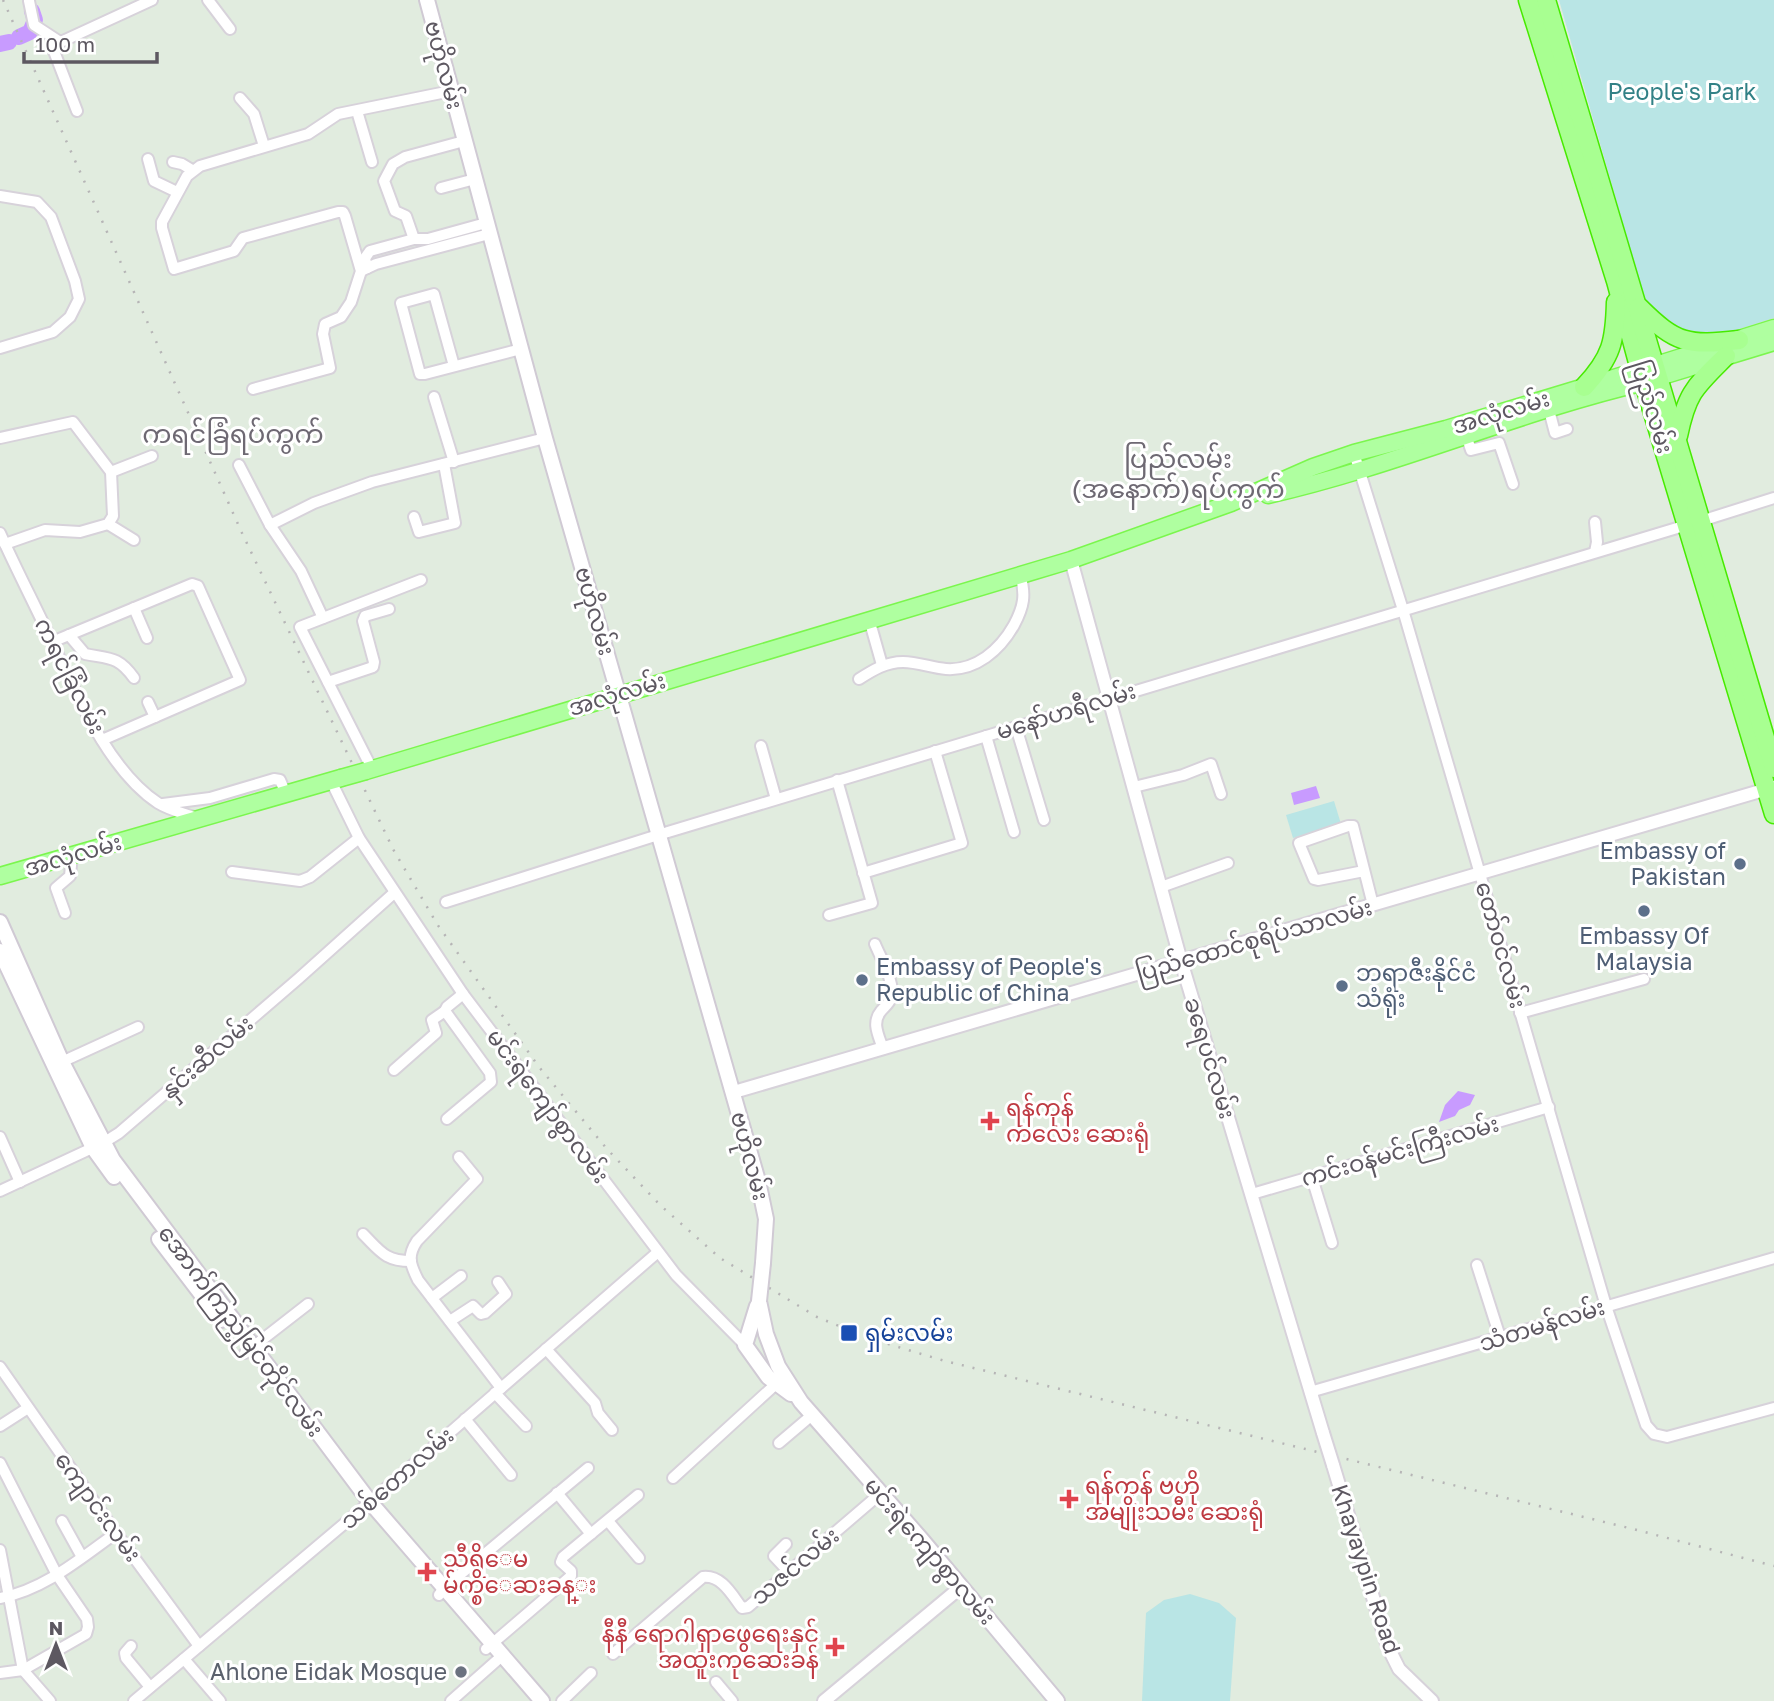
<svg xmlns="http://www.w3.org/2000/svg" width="1774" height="1701" viewBox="0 0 1774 1701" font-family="'Golos Text','Noto Sans Myanmar',sans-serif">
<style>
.green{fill:#b9e5e5}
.water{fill:#c89bff}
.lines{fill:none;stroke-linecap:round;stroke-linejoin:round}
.river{stroke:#c89bff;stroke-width:16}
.minor-casing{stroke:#d7d2da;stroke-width:14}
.tertiary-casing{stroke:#d7d2da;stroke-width:16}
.secondary-casing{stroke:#d0cad4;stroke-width:18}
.primary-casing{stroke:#7bf64e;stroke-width:19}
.trunk-casing{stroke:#47ea00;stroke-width:21}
.minor{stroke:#fff;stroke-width:10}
.tertiary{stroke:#fff;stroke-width:12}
.secondary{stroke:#fff;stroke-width:14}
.primary{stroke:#afffa0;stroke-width:16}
.trunk{stroke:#a8ff91;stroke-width:18}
.rail{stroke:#b6b5b6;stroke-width:2.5;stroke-dasharray:2 9;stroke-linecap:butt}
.tertiary-bridge-casing{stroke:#d7d2da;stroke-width:16;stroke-linecap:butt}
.secondary-bridge-casing{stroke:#d0cad4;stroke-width:18;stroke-linecap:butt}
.primary-bridge-casing{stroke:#7bf64e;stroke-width:19;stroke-linecap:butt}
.tertiary-bridge{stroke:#fff;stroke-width:12}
.secondary-bridge{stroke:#fff;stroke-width:14}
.primary-bridge{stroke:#afffa0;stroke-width:16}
.service-dot{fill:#5c6f8a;stroke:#fff;stroke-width:2.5}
.health-dot{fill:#e0444e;stroke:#fff;stroke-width:2.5}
.transit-dot{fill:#1a4fb4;stroke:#fff;stroke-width:2.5}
.worship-dot{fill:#6b7280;stroke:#fff;stroke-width:2.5}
.labels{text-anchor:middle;stroke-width:6;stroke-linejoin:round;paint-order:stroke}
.street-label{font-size:23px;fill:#5d5861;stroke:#fff}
.park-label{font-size:23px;fill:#328186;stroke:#fff}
.service-label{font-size:23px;fill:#4e5e75;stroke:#fff;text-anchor:start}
.health-label{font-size:23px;fill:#be3a42;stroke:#fff;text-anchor:start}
.transit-label{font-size:23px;fill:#164399;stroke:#fff;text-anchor:start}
.worship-label{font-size:23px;fill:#5b616d;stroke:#fff;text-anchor:end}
.quarter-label{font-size:26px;fill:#6e6973;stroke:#fff}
</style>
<rect width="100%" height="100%" fill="#e1ecdf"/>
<g class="green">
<polygon points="1559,0 1774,0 1774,318 1704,340 1667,326 1644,297"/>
<polygon points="1334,801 1341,824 1293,838 1286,815"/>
<polygon points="1190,1594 1219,1603 1236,1618 1230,1701 1142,1701 1146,1613 1164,1600"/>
</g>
<g class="water">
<polygon points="1316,786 1320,798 1294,805 1291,793"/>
<polygon points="1458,1091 1475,1095 1470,1105 1459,1110 1455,1116 1439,1122 1445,1105"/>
</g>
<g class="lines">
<g class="river">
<polyline points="19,37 30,32 35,20 32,11"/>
<polyline points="0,44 9,42"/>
</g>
<defs>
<g id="minor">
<polyline points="208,0 230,29"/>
<polyline points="29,1 34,25 60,42"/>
<polyline points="240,98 254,114 264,146"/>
<polyline points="77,111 52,46 152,0"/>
<polyline points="357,111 372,162"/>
<polyline points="464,141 405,157 393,164 384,181 395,211 406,216 414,239 428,239 486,223"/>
<polyline points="148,159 154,181 177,192"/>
<polyline points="173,162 182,164 192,170"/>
<polyline points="441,188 475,179"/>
<polyline points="0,196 37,202 51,217 75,281 79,299 70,317 53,332 0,348"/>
<polyline points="367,268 365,258 370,251 414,239"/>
<polyline points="361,271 376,264 489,234"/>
<polyline points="454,366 434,294 401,303 420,374 425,374 521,349"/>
<polyline points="253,389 330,368 323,334 325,324 341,317 351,302 361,271 345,216 343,212 338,212 243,238 234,251 174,269 162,228 162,222 187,176 200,166 308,134 338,114 451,91"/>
<polyline points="434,397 454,462"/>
<polyline points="1549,410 1555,433 1567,429"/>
<polyline points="1466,435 1471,450 1499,443 1513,484"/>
<polyline points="0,438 73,422 111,472 113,516 108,524 80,532 45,530 5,544"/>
<polyline points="1354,453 1403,610 1606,1306 1646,1425 1654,1434 1667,1437 1774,1408"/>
<polyline points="239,465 270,525 301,571 323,618"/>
<polyline points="111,472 152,456"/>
<polyline points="414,517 419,532 455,523 444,464"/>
<polyline points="1701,521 1774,498"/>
<polyline points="1595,522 1597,542 1595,552"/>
<polyline points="108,524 134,540"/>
<polyline points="270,525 314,503 372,482 545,438"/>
<path d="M0,533C17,571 36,607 53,644C77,695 109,771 158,803C169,810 185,814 197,818"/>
<polyline points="134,608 147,638"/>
<polyline points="869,619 882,665"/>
<path d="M69,635L85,654C110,659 118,656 134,678"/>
<polyline points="52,642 192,584 198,586 240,680 102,740"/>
<path d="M859,679C873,670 886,662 903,662C918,662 932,668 946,669C976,671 1000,650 1014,625C1024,606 1026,595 1020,574"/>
<polyline points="328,682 373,667 374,662 363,621 365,616 389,609"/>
<polyline points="148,702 155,717"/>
<polyline points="1016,727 1044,820"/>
<polyline points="986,736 1014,832"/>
<polyline points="761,746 776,799"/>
<polyline points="372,769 300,627 421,580"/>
<polyline points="331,781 359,838 463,994 676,1275 745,1345"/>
<polyline points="1134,787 1183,775 1211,764 1221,794"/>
<polyline points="163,804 210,798 274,779 280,780 286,794"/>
<polyline points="1364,871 1318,880 1314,879 1299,843 1348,826 1353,826 1373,905"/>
<polyline points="232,872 300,881 310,877 359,838"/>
<polyline points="863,873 962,843 935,751"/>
<polyline points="1161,887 1228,863"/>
<polyline points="446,902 658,835 1687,525"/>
<polyline points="65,913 56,888 70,876 72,855"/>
<polyline points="829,915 872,903 837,780"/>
<path d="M875,944C881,959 895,981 891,998C889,1004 884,1007 881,1011C871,1023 879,1036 883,1049"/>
<polyline points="1520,1013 1644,979"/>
<polyline points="55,1065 138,1027"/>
<polyline points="394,1070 436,1033 432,1020 445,1011"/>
<polyline points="447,1119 491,1082 490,1073 445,1011 447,1007 463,994"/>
<polyline points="0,1137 20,1182"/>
<path d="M459,1157L477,1179L417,1241C407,1256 410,1264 418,1280L501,1388"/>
<polyline points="1312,1178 1332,1243"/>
<polyline points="0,1191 103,1143 119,1133 298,979 394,893"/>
<polyline points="1252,1194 1549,1107"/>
<path d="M363,1234C380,1251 385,1261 411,1261"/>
<polyline points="1477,1265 1500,1337"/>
<polyline points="432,1298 461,1276"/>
<polyline points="450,1321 473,1306 481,1314 485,1313 506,1294 498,1282"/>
<polyline points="546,1349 595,1403 598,1413 612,1430"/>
<polyline points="245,1353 308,1304"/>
<polyline points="0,1367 116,1533 199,1646"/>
<polyline points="1310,1392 1774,1258"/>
<polyline points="495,1393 526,1426"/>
<polyline points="465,1419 511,1475"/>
<polyline points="0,1426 28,1408"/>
<polyline points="779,1443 812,1415"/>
<polyline points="0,1463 57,1575 87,1619 88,1627 86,1634 23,1670 0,1673"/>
<polyline points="673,1478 777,1383"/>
<polyline points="557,1493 591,1534"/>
<polyline points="62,1521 82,1557"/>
<polyline points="608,1521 639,1558"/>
<polyline points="786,1544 774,1556 789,1572"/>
<polyline points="0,1550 23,1670 50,1701"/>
<polyline points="439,1595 444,1588 588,1468"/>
<path d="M0,1598C44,1590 81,1558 116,1533"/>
<polyline points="131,1646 125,1653 126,1658 150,1687"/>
<polyline points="486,1649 571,1576 571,1571 561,1562 563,1557 638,1495"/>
<path d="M613,1654L703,1577C722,1575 732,1595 742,1608L748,1607L881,1493"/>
<polyline points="184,1659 220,1701"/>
<polyline points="716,1682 732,1701"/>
<polyline points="134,1701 370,1502 658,1252"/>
<polyline points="451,1701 503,1655"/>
<polyline points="562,1701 591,1673"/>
</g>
<g id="tertiary">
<polyline points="1071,560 1181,961 1323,1433"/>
<polyline points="734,1092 1774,787"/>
<polyline points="1333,1465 1388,1647 1399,1669 1432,1701"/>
<polyline points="824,1701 961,1587"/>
</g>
<g id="secondary">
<polyline points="427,0 545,438 758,1181 766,1219 763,1263"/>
<polyline points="0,922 62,1062 113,1160 370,1502 542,1701"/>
<polyline points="0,951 93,1148 114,1177"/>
<polyline points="159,1239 221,1320"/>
<polyline points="759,1301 766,1334 778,1366 801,1402 922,1540 1057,1701"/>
<polyline points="757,1306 745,1345 768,1377 791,1394"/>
</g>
<g id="primary">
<polyline points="1656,365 1774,328"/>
<polyline points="1659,377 1774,342"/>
<path d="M1268,495C1396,466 1517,412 1645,382"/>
<polyline points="366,771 1071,560 1231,503 1313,467 1354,453 1446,429 1640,370"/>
<polyline points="0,876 341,778"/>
</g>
<g id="trunk">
<polyline points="1528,0 1616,281 1640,370 1774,814"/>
<polyline points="1546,0 1774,768"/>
<path d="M1639,307C1676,344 1688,346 1739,340"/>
<path d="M1584,387C1612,357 1615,341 1616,302"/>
<path d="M1678,436C1687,392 1695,387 1726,356"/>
</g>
</defs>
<use href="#minor" class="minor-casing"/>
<use href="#tertiary" class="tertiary-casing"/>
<use href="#secondary" class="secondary-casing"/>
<use href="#primary" class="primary-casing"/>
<use href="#trunk" class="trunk-casing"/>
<use href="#minor" class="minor"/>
<use href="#tertiary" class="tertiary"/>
<use href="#secondary" class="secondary"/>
<use href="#primary" class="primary"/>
<use href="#trunk" class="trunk"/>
<polyline class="rail" points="3,0 242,533 393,849 437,924 539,1067 607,1149 660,1205 720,1258 817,1317 868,1338 945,1361 1633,1529 1774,1566"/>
<defs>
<polyline id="tertiary-bridge" points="1323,1433 1333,1465"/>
<polyline id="secondary-bridge" points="759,1301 763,1263"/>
<polyline id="primary-bridge" points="341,778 366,771"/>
</defs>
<use href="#tertiary-bridge" class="tertiary-bridge-casing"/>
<use href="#secondary-bridge" class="secondary-bridge-casing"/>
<use href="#primary-bridge" class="primary-bridge-casing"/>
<use href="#tertiary-bridge" class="tertiary-bridge"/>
<use href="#secondary-bridge" class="secondary-bridge"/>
<use href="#primary-bridge" class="primary-bridge"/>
</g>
<g class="service-dot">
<circle cx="1740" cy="864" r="7"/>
<circle cx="1644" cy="911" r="7"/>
<circle cx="862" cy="980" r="7"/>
<circle cx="1342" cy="986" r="7"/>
</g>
<g class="health-dot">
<path d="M986.5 1110.5h7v7h7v7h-7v7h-7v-7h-7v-7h7z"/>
<path d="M1065.5 1488.5h7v7h7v7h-7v7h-7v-7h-7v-7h7z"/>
<path d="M423.5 1561.5h7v7h7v7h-7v7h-7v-7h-7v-7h7z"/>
<path d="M831.5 1636.5h7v7h7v7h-7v7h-7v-7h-7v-7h7z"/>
</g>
<rect class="transit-dot" x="840" y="1324" width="18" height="18" rx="3.5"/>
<circle class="worship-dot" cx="461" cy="1672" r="7"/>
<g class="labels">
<g class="street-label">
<text transform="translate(444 65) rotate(75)" y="8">ဗဟိုလမ်း</text>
<text transform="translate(1652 407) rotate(73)" y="8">ပြည်လမ်း</text>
<text transform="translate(1501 412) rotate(-17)" y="8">အလုံလမ်း</text>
<text transform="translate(595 611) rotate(74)" y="8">ဗဟိုလမ်း</text>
<text transform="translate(70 676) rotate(63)" y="8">ကရင်ခြံလမ်း</text>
<text transform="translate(617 694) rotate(-17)" y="8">အလုံလမ်း</text>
<text transform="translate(1066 711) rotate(-17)" y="8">မနော်ဟရီလမ်း</text>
<text transform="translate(73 855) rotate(-16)" y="8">အလုံလမ်း</text>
<text transform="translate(1254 940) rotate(-16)" y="8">ပြည်ထောင်စုရိပ်သာလမ်း</text>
<text transform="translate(1501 945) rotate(74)" y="8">တော်ဝင်လမ်း</text>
<text transform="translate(207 1057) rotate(-41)" y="8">နှင်းဆီလမ်း</text>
<text transform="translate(1210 1058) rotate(73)" y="8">ခရေပင်လမ်း</text>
<text transform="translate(548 1106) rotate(53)" y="8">မင်းရဲကျော်စွာလမ်း</text>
<text transform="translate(1400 1151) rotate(-16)" y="8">ကင်းဝန်မင်းကြီးလမ်း</text>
<text transform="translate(750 1156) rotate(75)" y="8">ဗဟိုလမ်း</text>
<text transform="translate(1542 1325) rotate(-17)" y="8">သံတမန်လမ်း</text>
<text transform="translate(241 1331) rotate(53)" y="8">အောက်ကြည့်မြင်တိုင်လမ်း</text>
<text transform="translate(397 1478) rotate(-41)" y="8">သစ်တောလမ်း</text>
<text transform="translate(98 1507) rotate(54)" y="8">ကျောင်းလမ်း</text>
<text transform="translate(930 1551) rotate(49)" y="8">မင်းရဲကျော်စွာလမ်း</text>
<text transform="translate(795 1566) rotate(-40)" y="8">သဇင်လမ်း</text>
<text transform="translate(1366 1569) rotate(72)" y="8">Khayaypin Road</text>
</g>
<g class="park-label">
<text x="1682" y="100">People's Park</text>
</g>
<g class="service-label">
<text x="1726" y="859" text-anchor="end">Embassy of<tspan x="1726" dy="26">Pakistan</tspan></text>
<text x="1644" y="944" text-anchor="middle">Embassy Of<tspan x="1644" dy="26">Malaysia</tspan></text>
<text x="876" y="975">Embassy of People's<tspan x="876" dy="26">Republic of China</tspan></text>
<text x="1356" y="981">ဘရာဇီးနိုင်ငံ<tspan x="1356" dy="26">သံရုံး</tspan></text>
</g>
<g class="health-label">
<text x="1006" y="1116">ရန်ကုန်<tspan x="1006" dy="26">ကလေး ဆေးရုံ</tspan></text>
<text x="1085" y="1494">ရန်ကုန် ဗဟို<tspan x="1085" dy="26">အမျိုးသမီး ဆေးရုံ</tspan></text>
<text x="443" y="1567">သီရိေမ<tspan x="443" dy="26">မ်က္စိေဆးခန္း</tspan></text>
<text x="819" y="1642" text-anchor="end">နီနီ ရောဂါရှာဖွေရေးနှင့်<tspan x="819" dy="26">အထူးကုဆေးခန်</tspan></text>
</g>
<g class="transit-label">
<text x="865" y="1341">ရှမ်းလမ်း</text>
</g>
<g class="worship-label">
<text x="447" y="1680">Ahlone Eidak Mosque</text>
</g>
<g class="quarter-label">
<text x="233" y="443">ကရင်ခြံရပ်ကွက်</text>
<text x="1178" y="468">ပြည်လမ်း<tspan x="1178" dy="30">(အနောက်)ရပ်ကွက်</tspan></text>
</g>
</g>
<g transform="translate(56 1645)" stroke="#ffffff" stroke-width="5" paint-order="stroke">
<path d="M0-5L12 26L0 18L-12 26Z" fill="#5d5861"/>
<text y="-10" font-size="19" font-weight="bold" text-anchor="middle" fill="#5d5861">N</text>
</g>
<path d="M24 52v10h133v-10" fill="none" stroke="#5d5861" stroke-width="3.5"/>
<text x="35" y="52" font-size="21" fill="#5d5861" stroke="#ffffff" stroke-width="5" paint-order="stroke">100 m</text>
</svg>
